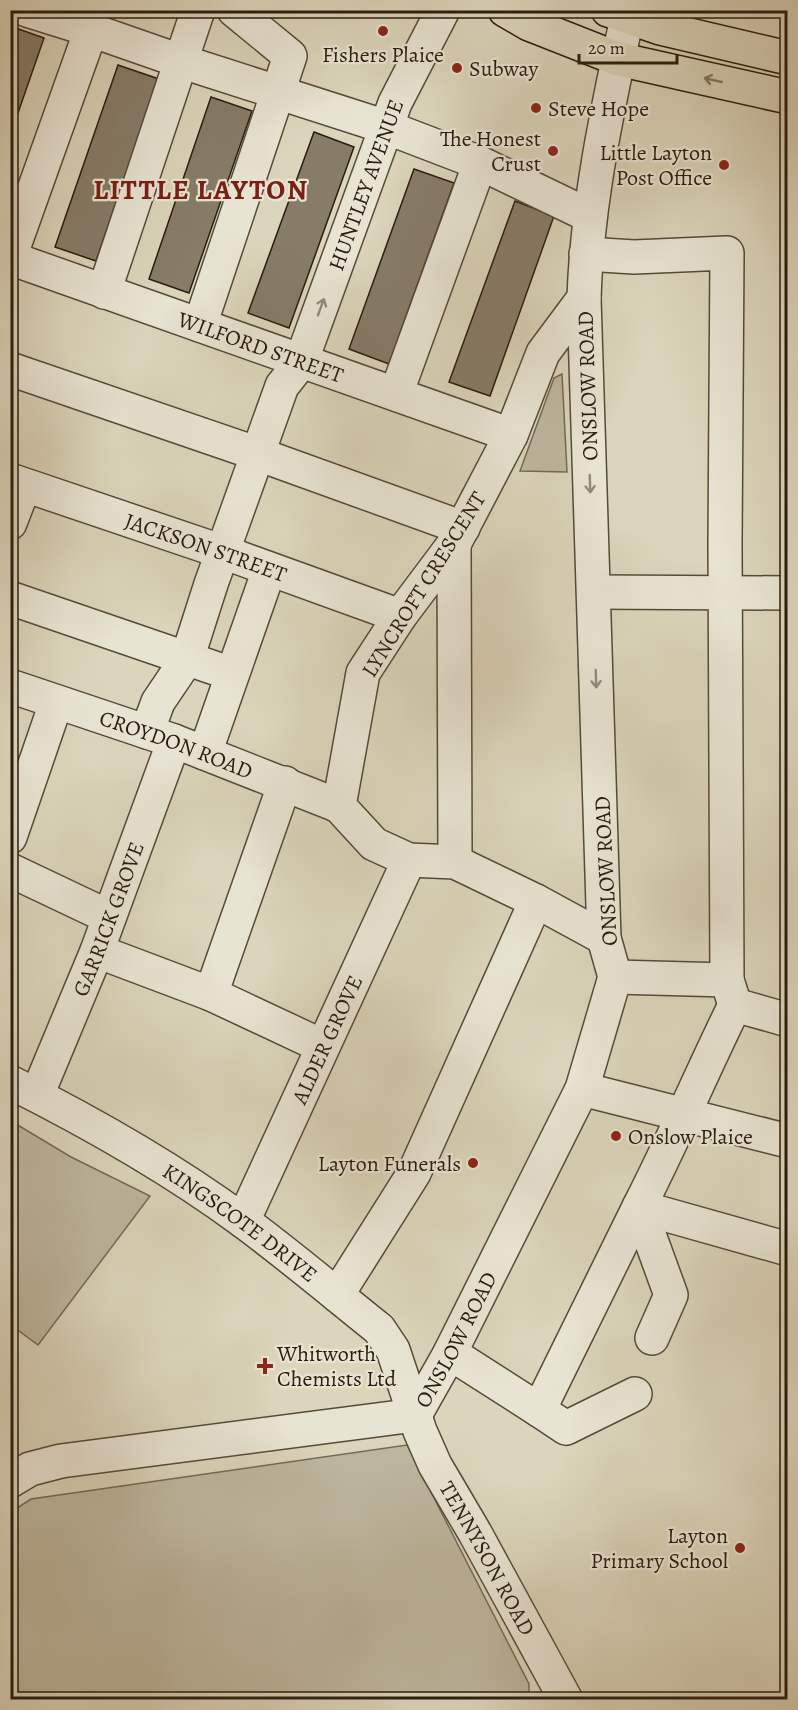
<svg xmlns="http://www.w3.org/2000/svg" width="798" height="1710" viewBox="0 0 798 1710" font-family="Alegreya,serif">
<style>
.green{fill:#bdb69e;stroke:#746956;stroke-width:1.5}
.building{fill:#867c68;stroke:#2a1c0f;stroke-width:1.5}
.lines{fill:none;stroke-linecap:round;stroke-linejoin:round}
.minor-casing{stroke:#564a3a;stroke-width:36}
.major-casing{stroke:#2a1c0f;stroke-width:36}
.minor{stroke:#e8e4d3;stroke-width:33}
.major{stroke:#dbd5bb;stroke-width:33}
.oneway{stroke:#827865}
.oneway2{stroke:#928a7b}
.poi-dot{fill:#8f2418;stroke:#e8e4d3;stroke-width:2}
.labels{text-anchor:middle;stroke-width:4.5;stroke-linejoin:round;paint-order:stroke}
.poi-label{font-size:22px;fill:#2a1c0f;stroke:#e8e4d3;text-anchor:start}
.street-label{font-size:22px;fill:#2a1c0f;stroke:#e8e4d3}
.district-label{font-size:28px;font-weight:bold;letter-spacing:1.5px;fill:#7a1f14;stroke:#e8e4d3}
</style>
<rect width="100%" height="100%" fill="#dbd5bb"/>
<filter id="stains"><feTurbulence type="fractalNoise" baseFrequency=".00333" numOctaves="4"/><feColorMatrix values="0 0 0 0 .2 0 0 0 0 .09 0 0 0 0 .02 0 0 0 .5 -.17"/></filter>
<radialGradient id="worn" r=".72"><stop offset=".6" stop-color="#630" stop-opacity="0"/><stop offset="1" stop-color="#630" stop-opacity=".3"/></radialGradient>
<g class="green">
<polygon points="562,374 567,472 520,471 554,378"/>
<polygon points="11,1121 71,1157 150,1196 38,1345 11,1325"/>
<polygon points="407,1445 529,1684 529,1700 11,1700 11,1512 31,1499"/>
</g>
<g class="building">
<polygon points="10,26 44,38 10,136"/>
<polygon points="118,65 159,79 96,261 55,247"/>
<polygon points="211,97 252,111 189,293 149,279"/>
<polygon points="314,132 354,147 289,328 248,313"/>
<polygon points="414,169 454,183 389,364 349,349"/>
<polygon points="515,201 554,216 490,396 449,382"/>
</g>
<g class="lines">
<defs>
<g id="minor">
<polyline points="27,10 91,30 180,61 386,127 480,163 590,216"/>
<polyline points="586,254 634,257 727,253 725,545 727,980"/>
<polyline points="10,257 91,30"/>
<path id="s1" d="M10,258L511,435"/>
<polyline points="104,292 198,10"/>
<polyline points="584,298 543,353 511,435 454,544 400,616 363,673 339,806 374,844 409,860 455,862 536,901 604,938"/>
<polyline points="200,325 290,56 234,10"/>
<polyline points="10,369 258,454 463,528"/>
<polyline points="396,394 480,163"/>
<path id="s2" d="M10,480L223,552L400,616"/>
<polyline points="10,523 24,486"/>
<polyline points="454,544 455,862"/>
<polyline points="594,592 788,593"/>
<polyline points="10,598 232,674"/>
<path id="s3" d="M10,686L174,741L339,806"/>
<path id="s4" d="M147,732L158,702L187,659L211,584L282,386L301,362L395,103L443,10"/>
<polyline points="205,753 269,570"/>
<polyline points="10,837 56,703"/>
<polyline points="10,870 109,917"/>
<polyline points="97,951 211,994 322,1046"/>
<polyline points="615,977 727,980 735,1005 788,1020"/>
<polyline points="211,994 285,783"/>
<path id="s5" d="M10,1082C90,1122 171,1168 243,1221C289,1255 334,1293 379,1329L393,1350L420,1431L435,1465L475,1533L566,1700"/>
<polyline points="582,1089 788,1141"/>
<path id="s6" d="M37,1095L97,951L174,741"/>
<path id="s7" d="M243,1221L409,860"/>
<polyline points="337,1295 414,1173 536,901"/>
<path d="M652,1338L671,1295L639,1207C673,1141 702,1072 735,1005"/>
<polyline points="450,1353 539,1410 639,1207 788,1249"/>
<polyline points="539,1410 566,1428 635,1394"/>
<path id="s8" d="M10,1481L30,1469L61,1461L415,1415L450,1353L582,1089L615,977L604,938L584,298C587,204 607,111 627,18"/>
</g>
<g id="major">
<polyline points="505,10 529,24 618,59 788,97"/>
<polyline points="608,10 660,28 788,58"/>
</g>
</defs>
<use href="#minor" class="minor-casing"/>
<use href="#major" class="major-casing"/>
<use href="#minor" class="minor"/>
<use href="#major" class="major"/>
</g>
<defs><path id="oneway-shaft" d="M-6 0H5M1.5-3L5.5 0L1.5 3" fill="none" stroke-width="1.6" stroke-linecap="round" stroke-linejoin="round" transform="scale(1.5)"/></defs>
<use class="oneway" href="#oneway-shaft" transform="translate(713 80) rotate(-167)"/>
<g class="oneway2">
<use href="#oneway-shaft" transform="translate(321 307) rotate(-70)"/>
<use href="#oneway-shaft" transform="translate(590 484) rotate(88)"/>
<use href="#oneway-shaft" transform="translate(596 679) rotate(88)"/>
</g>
<g class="poi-dot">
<circle cx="383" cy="31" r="6"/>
<circle cx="457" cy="68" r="6"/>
<circle cx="536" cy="108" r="6"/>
<circle cx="553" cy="151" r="6"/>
<circle cx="724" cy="165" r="6"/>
<circle cx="616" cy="1136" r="6"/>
<circle cx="473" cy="1163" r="6"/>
<path d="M262 1357h6v6h6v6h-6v6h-6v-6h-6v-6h6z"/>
<circle cx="740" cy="1548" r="6"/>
</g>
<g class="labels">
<g class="poi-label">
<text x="383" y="62" text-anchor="middle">Fishers Plaice</text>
<text x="469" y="76">Subway</text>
<text x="548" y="116">Steve Hope</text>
<text x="541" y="146" text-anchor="end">The Honest<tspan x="541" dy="25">Crust</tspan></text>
<text x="712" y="160" text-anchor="end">Little Layton<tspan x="712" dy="25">Post Office</tspan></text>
<text x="628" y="1144">Onslow Plaice</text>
<text x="461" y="1171" text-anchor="end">Layton Funerals</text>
<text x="277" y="1361">Whitworth<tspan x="277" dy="25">Chemists Ltd</tspan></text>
<text x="728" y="1543" text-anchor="end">Layton<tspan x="728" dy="25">Primary School</tspan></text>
</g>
<g class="street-label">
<text dy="8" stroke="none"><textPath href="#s4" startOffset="592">HUNTLEY AVENUE</textPath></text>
<text dy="8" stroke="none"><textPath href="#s1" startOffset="266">WILFORD STREET</textPath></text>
<text transform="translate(587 386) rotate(-92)" y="8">ONSLOW ROAD</text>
<text dy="8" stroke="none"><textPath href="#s2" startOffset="207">JACKSON STREET</textPath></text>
<text transform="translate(423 584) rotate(-58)" y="8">LYNCROFT CRESCENT</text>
<text dy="8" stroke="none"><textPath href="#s3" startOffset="176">CROYDON ROAD</textPath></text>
<text transform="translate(605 871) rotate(-93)" y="8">ONSLOW ROAD</text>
<text dy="8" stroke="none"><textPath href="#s6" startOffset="190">GARRICK GROVE</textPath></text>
<text dy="8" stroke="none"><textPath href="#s7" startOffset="200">ALDER GROVE</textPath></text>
<text dy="8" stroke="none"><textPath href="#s5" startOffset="270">KINGSCOTE DRIVE</textPath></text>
<text dy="8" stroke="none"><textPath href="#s8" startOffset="498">ONSLOW ROAD</textPath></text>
<text dy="8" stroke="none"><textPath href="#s5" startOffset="700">TENNYSON ROAD</textPath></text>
</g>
<g class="district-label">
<text x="201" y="199">LITTLE LAYTON</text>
</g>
</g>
<rect width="798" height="1710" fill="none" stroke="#dbd5bb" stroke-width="36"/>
<rect x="12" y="12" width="774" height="1686" fill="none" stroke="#2a1c0f" stroke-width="3"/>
<rect x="18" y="18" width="762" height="1674" fill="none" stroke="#2a1c0f" stroke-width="1.5"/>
<path d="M579 54v9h98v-9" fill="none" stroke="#2a1c0f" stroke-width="3"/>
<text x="588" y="54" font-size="18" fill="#2a1c0f" stroke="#e8e4d3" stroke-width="4.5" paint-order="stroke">20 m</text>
<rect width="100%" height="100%" filter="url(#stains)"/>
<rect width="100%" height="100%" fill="url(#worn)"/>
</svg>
